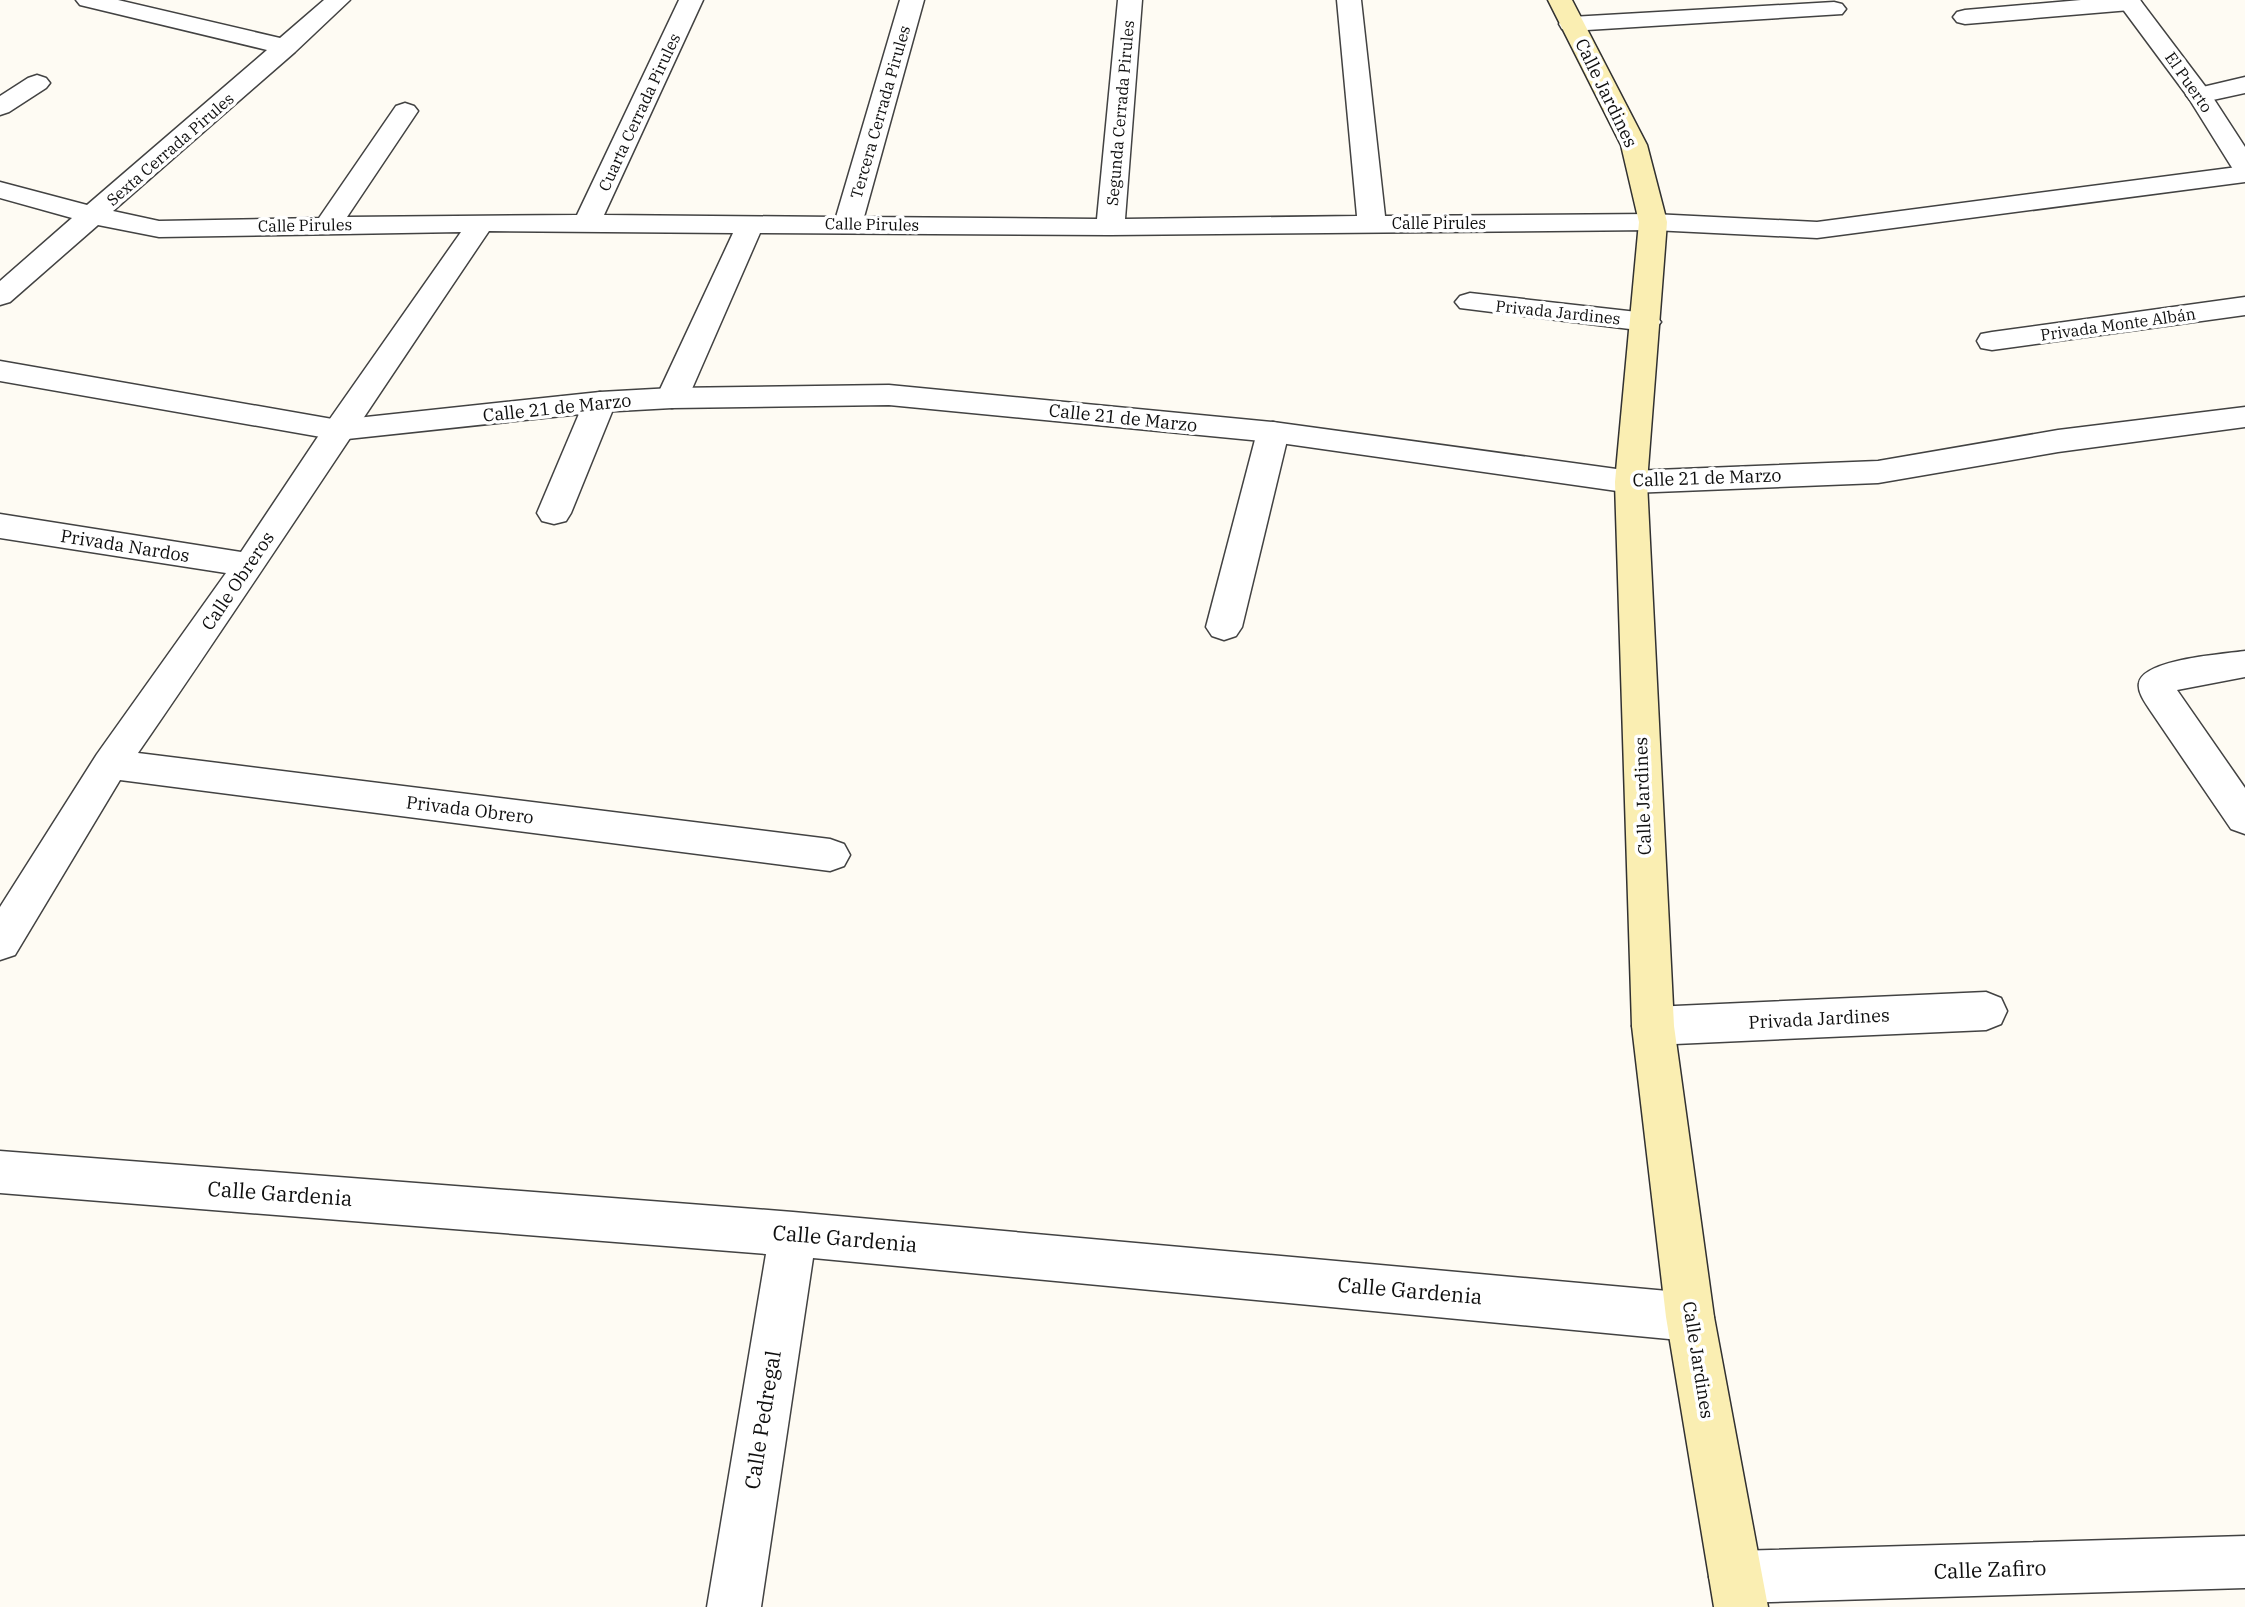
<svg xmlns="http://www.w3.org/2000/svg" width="2245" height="1607" viewBox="0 0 2245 1607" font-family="'IBM Plex Serif',serif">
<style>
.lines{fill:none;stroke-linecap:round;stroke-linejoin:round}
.minor-casing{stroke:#424242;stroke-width:3}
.tertiary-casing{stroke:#424242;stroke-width:3}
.secondary-casing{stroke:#313131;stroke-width:3}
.minor{fill:#fff;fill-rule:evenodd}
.tertiary{fill:#fff;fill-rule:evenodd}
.secondary{fill:#faeeb2;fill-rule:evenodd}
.labels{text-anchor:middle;stroke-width:7;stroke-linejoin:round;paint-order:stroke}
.far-street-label{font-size:16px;fill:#0f0f0f;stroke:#fff}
.street-label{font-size:18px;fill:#0f0f0f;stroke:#fff}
.near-street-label{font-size:21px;fill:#0f0f0f;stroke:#fff}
</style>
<rect width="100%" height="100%" fill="#fefbf3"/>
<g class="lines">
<defs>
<g id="minor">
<path d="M76,0H118L280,38L324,0H350L295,52L113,211L159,221L319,218L396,106L405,103L414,106L418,111L347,217L577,215L679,0H703L604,215L836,217L900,0H924L864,217L1097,219L1118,0H1142L1125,219L1357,216L1337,0H1361L1385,216L1653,214L1817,222L2245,166V182L1817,238L1653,230L1110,235L760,233L688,398L683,405L672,408L661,405L656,398L733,233L489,231C371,405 257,580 138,753L830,839L844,844L850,855L844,866L830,871L120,780L15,955L0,960V907L97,754L226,573L0,538V514L241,552L327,423L461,232L159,237L98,225L10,302L0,305V281L72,218L0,198V182L87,205L267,50L80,5Z"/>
<polygon points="2081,0 2140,0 2142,3 2138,8 2130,10 1965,24 1957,22 1953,17 1957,12 1965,10"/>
<polygon points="1834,2 1842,4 1846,9 1842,14 1571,31 1562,29 1559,24 1562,19 1571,17"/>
<polygon points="37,75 46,78 50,83 46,88 9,112 0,115 0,96 28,78"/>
<polygon points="2245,77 2245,93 2199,103 2190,100 2186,95 2190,90"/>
<polygon points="1470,293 1646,313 1656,316 1661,322 1656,328 1646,331 1460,308 1455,302 1460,296"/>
<polygon points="2245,297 2245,315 1992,350 1981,348 1977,341 1981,334 1992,332"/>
<polygon points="600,392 611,395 616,402 571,513 566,521 554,524 542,521 537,513 584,402 589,395"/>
<polygon points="1273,422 1284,425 1289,432 1242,627 1236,636 1224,640 1212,636 1206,627 1257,432 1262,425"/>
<path d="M2245,651V677L2177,690L2245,788V834L2231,829L2152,713C2147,705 2137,693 2139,683C2143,659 2225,654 2245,651Z"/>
<polygon points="1986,992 2001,998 2007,1011 2001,1024 1986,1030 1653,1045 1638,1039 1632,1026 1638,1013 1653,1007"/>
<polygon points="0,1151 793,1212 1690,1293 1707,1300 1714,1317 1707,1334 1690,1341 813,1258 761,1607 707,1607 766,1254 0,1193"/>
<polygon points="2245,1536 2245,1588 1735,1603 1716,1596 1709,1577 1716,1558 1735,1551"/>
</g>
<g id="tertiary">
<polygon points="2116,0 2140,0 2208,90 2245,147 2245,176 2236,174 2188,97"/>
<polygon points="0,361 338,420 600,392 672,388 889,385 1273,422 1631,471 1878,461 2058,430 2245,407 2245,427 2058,452 1878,483 1631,493 1273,442 889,405 672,408 600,412 338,440 0,381"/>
</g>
<polygon id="secondary" points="1548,0 1572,0 1647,145 1667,222 1647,482 1674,1026 1714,1317 1768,1607 1714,1607 1666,1317 1632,1026 1615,482 1639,222 1621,145"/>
</defs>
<use href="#minor" class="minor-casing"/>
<use href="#tertiary" class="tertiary-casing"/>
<use href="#secondary" class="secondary-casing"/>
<use href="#minor" class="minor"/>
<use href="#tertiary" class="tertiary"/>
<use href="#secondary" class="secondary"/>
</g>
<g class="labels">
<g class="far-street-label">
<text transform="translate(2189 82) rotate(55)" y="6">El Puerto</text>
<text transform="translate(639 112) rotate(-65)" y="6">Cuarta Cerrada Pirules</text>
<text transform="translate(880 112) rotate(-74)" y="6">Tercera Cerrada Pirules</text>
<text transform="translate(1120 113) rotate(-85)" y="6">Segunda Cerrada Pirules</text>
<text transform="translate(170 149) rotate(-41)" y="6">Sexta Cerrada Pirules</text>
<text x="1439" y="229">Calle Pirules</text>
<text transform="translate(872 224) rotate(1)" y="6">Calle Pirules</text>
<text transform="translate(305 225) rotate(-1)" y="6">Calle Pirules</text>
<text transform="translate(1558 312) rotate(6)" y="6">Privada Jardines</text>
<text transform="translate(2118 324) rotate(-8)" y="6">Privada Monte Albán</text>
</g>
<g class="street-label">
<text transform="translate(1606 93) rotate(64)" y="6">Calle Jardines</text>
<text transform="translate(557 408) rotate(-6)" y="6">Calle 21 de Marzo</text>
<text transform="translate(1123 418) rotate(6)" y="6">Calle 21 de Marzo</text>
<text transform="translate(1707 478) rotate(-2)" y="6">Calle 21 de Marzo</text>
<text transform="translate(125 546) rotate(9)" y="6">Privada Nardos</text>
<text transform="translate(238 581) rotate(-56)" y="6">Calle Obreros</text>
<text transform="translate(1643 796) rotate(-92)" y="6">Calle Jardines</text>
<text transform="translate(470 810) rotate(7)" y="6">Privada Obrero</text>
<text transform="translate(1819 1019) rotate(-3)" y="6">Privada Jardines</text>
<text transform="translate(1698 1360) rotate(81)" y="6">Calle Jardines</text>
</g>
<g class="near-street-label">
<text transform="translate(280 1194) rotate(4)" y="7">Calle Gardenia</text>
<text transform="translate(845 1239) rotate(5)" y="7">Calle Gardenia</text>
<text transform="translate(1410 1291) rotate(5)" y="7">Calle Gardenia</text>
<text transform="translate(763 1420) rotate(-81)" y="7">Calle Pedregal</text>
<text transform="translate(1990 1570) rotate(-2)" y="7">Calle Zafiro</text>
</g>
</g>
</svg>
